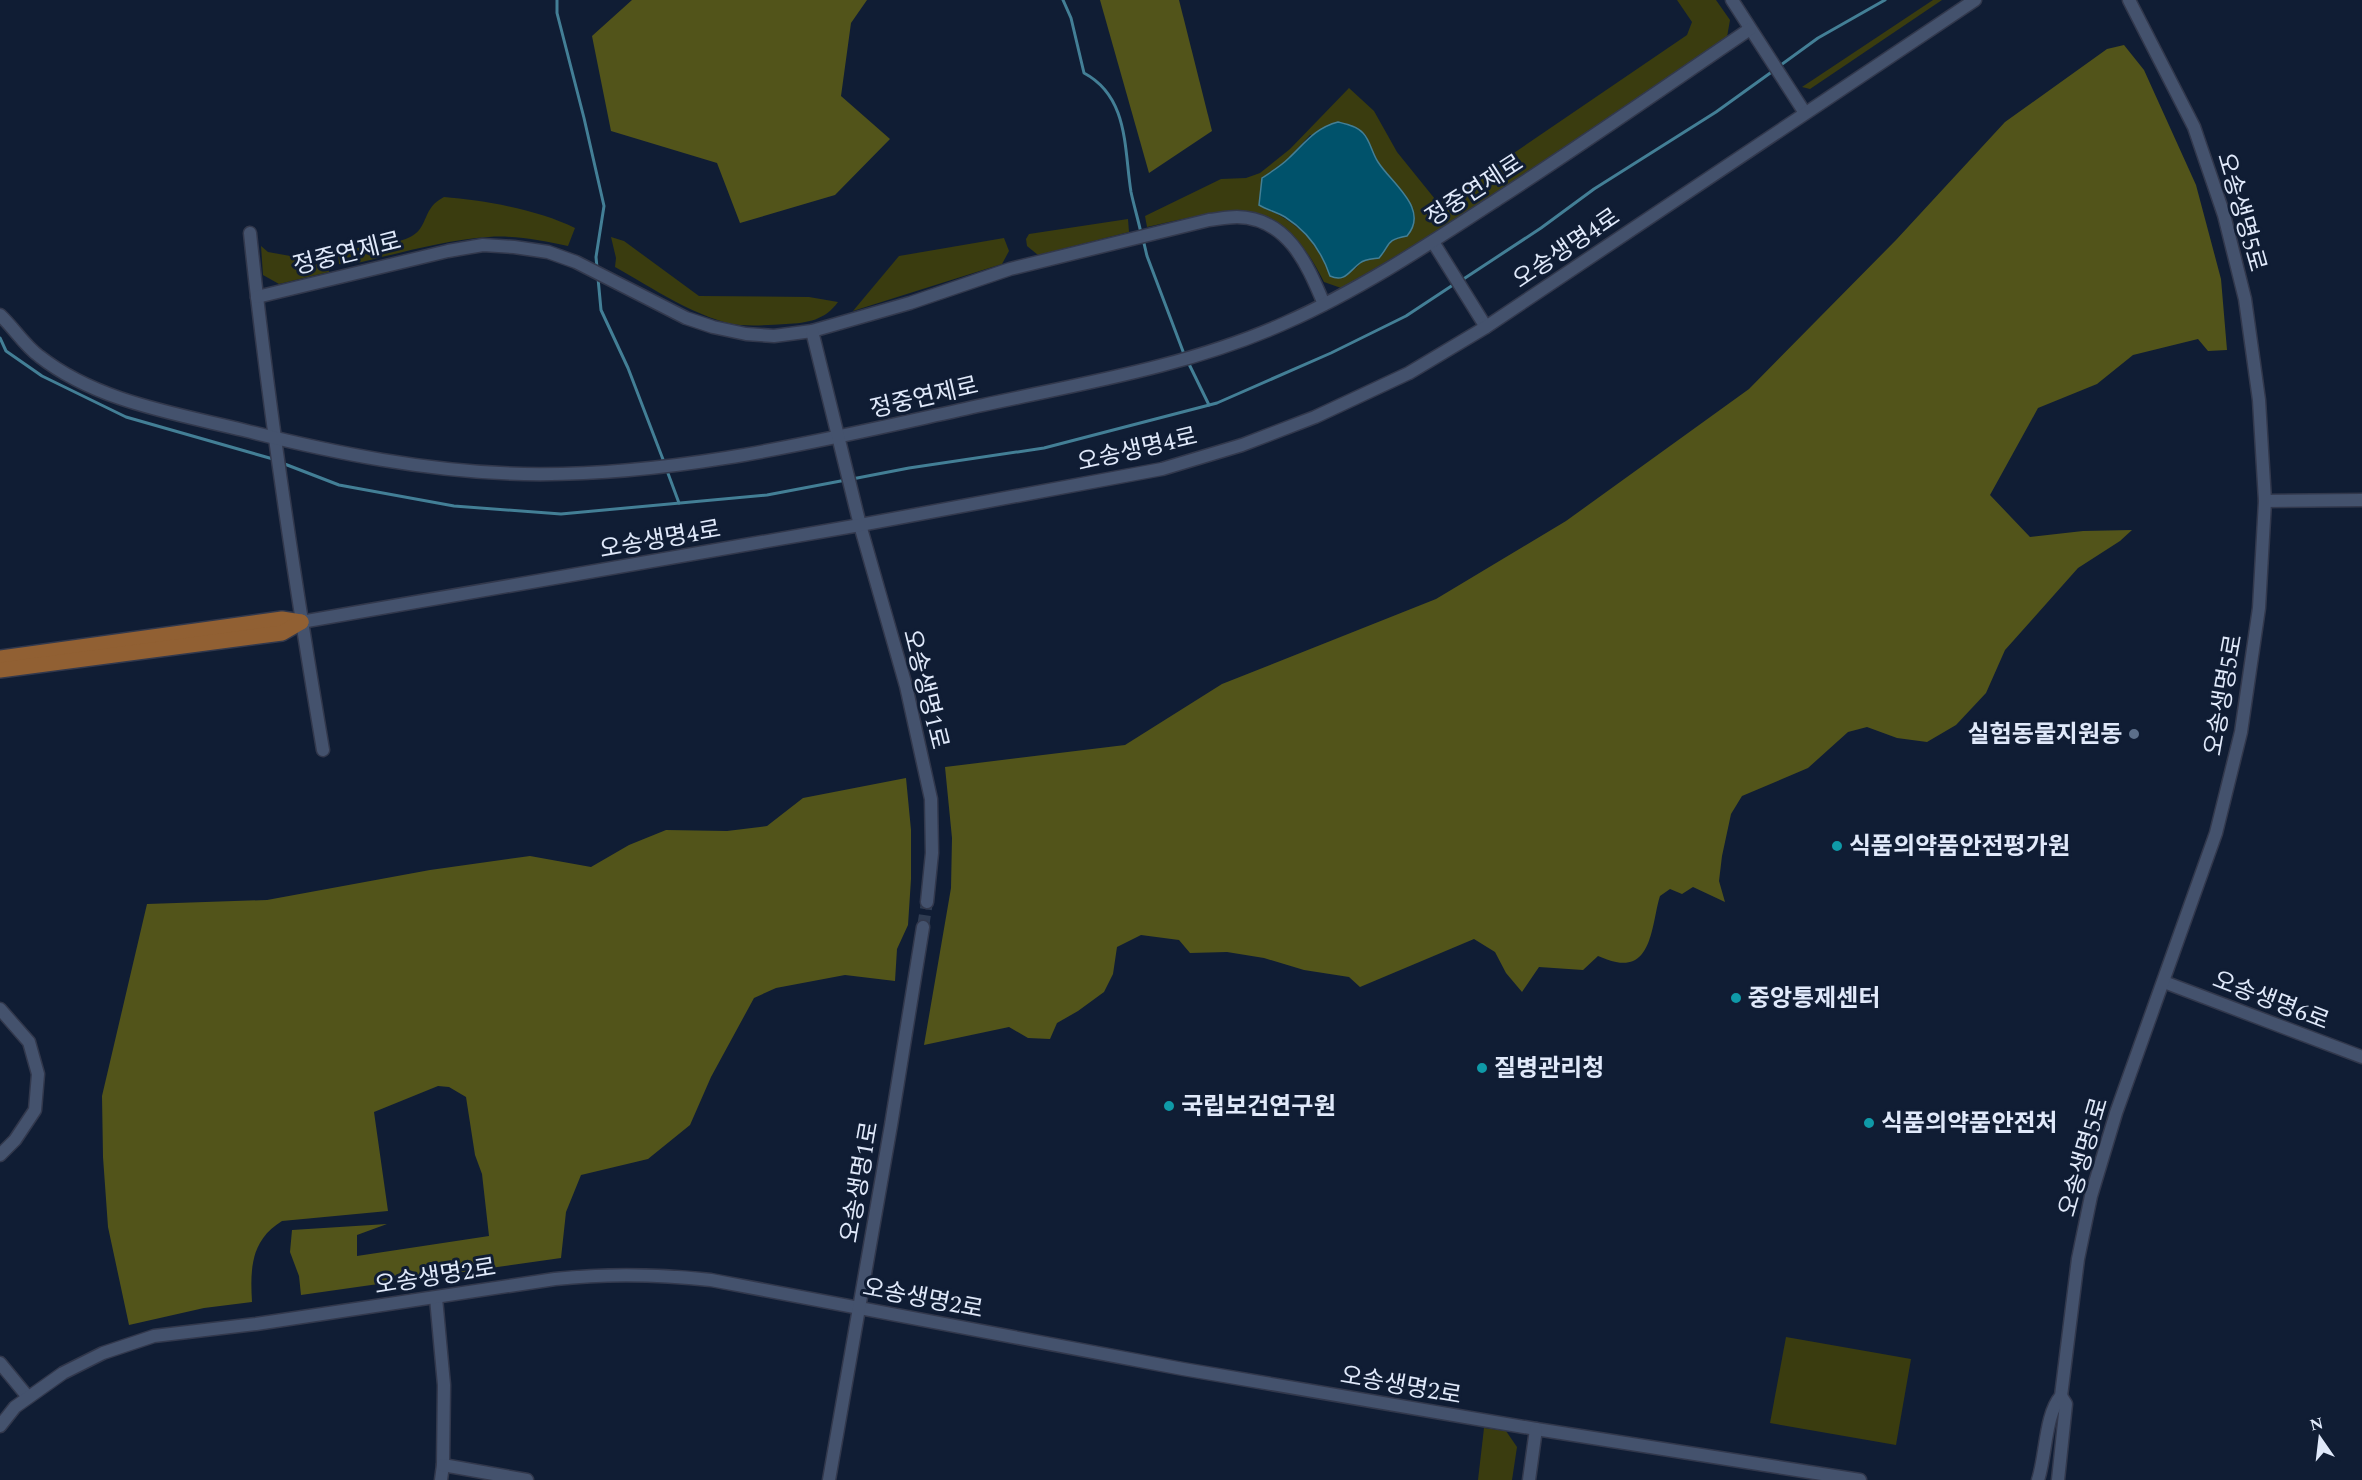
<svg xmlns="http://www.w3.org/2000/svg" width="2362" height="1480" viewBox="0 0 2362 1480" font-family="Spectral,'Noto Sans KR',serif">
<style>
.green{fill:#3a3c0f;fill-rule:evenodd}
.forest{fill:#52541a}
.water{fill:#00526b;stroke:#437f96;stroke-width:1.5}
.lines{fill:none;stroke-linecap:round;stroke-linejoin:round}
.stream{stroke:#437f96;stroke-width:3}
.minor-tunnel{stroke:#2f3c52;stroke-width:12;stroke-dasharray:12 6;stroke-linecap:butt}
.minor-casing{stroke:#32384c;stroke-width:15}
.major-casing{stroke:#32384c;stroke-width:18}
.minor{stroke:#44526d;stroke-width:12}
.major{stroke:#916033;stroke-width:15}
.service-dot{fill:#5c6f8a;stroke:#101d34;stroke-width:2}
.culture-dot{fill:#0f9aa8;stroke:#101d34;stroke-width:2}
.labels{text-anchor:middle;stroke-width:6;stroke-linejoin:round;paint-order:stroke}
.street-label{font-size:24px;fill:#e0e9fa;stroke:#101d34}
.poi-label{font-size:24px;font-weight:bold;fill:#e0e9fa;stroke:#101d34;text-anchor:start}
</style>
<rect width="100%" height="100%" fill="#101d34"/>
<g class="green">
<path d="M1677,0H1716L1730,20L1727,37L1451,224L1341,288L1324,282C1280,192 1231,208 1147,227L1145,216L1221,179L1246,178L1260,173L1290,149L1349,88L1374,111L1397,152L1439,204L1687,35L1692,22ZM1365,134L1378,162L1410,203L1407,236C1385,240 1391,244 1379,258L1361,261L1356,268L1330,276C1319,244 1297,221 1266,209L1262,178L1287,160L1310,135Z"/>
<polygon points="1933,0 1942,0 1810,89 1802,87"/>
<path d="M444,197C484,200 539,210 575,228L568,246C543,241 515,235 489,237C442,240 394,255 348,265L339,264L338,253C359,245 398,245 412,236C429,226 422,208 444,197Z"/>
<polygon points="1128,219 1129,232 1038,255 1027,246 1026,239 1029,234"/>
<path d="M611,237L624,241L699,296L809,297L838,302C825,320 808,323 786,324C771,325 755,326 740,325C701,321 649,286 615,267L616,258Z"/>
<polygon points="1004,238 1009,251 1002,264 853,311 899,256"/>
<polygon points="261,246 268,252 296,257 315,265 327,259 329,272 279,284 263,275"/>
<polygon points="1786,1337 1911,1359 1896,1445 1770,1423"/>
<polygon points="1484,1428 1506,1431 1517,1447 1512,1480 1478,1480"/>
</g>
<g class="forest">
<polygon points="632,0 867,0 851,23 841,96 890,139 835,195 740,223 717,163 611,131 592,36"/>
<polygon points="1100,0 1179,0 1212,131 1149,173"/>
<path d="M2124,45L2144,70L2196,185L2221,279L2227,350L2208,351L2198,339L2133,355L2097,384L2038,408L1990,495L2030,537L2083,531L2132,530L2120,541L2078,568L2005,650L1986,693L1956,725L1927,742L1897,738L1867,727L1848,732L1808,768L1742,796L1731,814L1722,856L1719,881L1725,902L1693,887L1682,894L1670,889L1660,896C1652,921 1653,970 1616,962C1610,961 1604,958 1598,956L1583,970L1539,967L1522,992L1506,973L1495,952L1474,939L1360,987L1349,977L1304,970L1264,958L1227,952L1190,953L1179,940L1141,935L1117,947L1113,974L1104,992L1078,1011L1057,1023L1050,1039L1028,1038L1009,1027L924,1045L951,888L952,838L945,767L1125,745L1222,684L1436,599L1566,521L1749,389L1896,240L2005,122L2107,49Z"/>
<path d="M906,778L911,830V879L908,925L897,949L895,981L845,975L776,988L754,998L711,1077L690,1125L648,1159L581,1175L566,1212L561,1258L301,1295L299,1276L290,1252L292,1230L387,1224L357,1235V1256L489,1236L482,1174L475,1155L466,1097L449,1087L438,1086L374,1112L388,1211L282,1221C251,1240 250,1268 252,1302L204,1308L129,1325L108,1227L103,1157L102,1096L147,904L267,900L430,870L530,856L591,867L629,845L666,830L727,831L767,826L803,798Z"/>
</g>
<path class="water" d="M1338,122C1346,124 1357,126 1363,133C1370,140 1372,153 1378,162C1392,184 1430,209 1407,236C1385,240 1391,244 1379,258C1373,259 1365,259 1360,263C1349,271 1345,283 1330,276C1322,252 1307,231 1285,217C1277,212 1267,210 1259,205L1262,178C1271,172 1281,166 1289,158C1305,143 1315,128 1338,122Z"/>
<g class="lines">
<g class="stream">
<polyline points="557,0 557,13 584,118 604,206 596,257 597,268"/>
<path d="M1063,0L1071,18L1084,73C1129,97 1124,149 1131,192C1134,206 1138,219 1141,233"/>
<polyline points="1778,67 1818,38 1885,0"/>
<polyline points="1143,239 1147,256 1184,354"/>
<polyline points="598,278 601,310 628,368 664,462"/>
<polyline points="1462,280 1541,228 1594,189 1716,112 1773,71"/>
<polyline points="0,338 6,351 42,376 126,417 273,459"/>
<polyline points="1187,360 1209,405"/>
<polyline points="282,463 339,485 454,506 561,514 767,495 846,480"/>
<polyline points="666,468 679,503"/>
<polyline points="852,479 909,468 1044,448 1217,403 1331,353 1406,316 1456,283"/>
</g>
<polyline class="minor-tunnel" points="923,927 927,902"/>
<defs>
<g id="minor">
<polyline points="1732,0 1805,113"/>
<path d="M250,233C268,406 294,578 323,750"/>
<polyline points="1433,242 1486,327"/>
<path d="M257,297L448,251L483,245L514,247L548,252L576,262L686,318L713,327L746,334L774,336L812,331L910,303L1010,269L1209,220C1218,219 1228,217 1237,217C1288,218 1307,264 1324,304"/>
<path d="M0,315C14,328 24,345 39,356C96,401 173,413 243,430C334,453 429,472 524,474C680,477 831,438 983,405C1085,383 1189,366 1285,323C1360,290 1429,244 1498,199C1583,144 1666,86 1750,29"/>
<polyline points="812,331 860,525 906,686 931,799 932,853 927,902"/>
<polyline points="2265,501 2362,500"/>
<polyline points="301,622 860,525 1162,469 1242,445 1315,417 1409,373 1486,327 1975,0"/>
<polyline points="2164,982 2362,1057"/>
<polyline points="0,1009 29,1042 38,1074 35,1110 15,1140 0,1155"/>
<polyline points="436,1298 444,1385 443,1465 441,1480"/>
<polyline points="0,1363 28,1397"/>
<path d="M0,1426L15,1407L63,1373L103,1353L154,1336L256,1324L555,1279C609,1273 657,1274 711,1280L1183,1369L1536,1429L1860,1480"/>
<polyline points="443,1465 527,1480"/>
<polyline points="829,1480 891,1125 923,927"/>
<polyline points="1529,1480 1536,1429"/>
<path d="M2038,1480C2046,1456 2045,1414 2061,1396L2078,1259L2091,1196L2116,1113L2216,833L2241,732L2259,608L2265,501L2259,400L2245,299L2224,215L2194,127L2129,0"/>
<polyline points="2058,1480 2066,1404 2061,1396"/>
</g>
<g id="major">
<polyline points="0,658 282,619 301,622"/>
<polyline points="0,670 282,633 301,622"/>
</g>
</defs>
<use href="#minor" class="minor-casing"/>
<use href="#major" class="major-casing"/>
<use href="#minor" class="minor"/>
<use href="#major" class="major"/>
</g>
<circle class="service-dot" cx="2134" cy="734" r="6"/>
<g class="culture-dot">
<circle cx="1837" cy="846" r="6"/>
<circle cx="1736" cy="998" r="6"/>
<circle cx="1482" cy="1068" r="6"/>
<circle cx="1169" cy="1106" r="6"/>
<circle cx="1869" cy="1123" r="6"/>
</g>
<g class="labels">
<g class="street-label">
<text transform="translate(1474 190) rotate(-33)" y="8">정중연제로</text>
<text transform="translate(2242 212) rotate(74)" y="8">오송생명5로</text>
<text transform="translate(1566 248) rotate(-34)" y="8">오송생명4로</text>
<text transform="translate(347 253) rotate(-14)" y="8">정중연제로</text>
<text transform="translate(924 397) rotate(-13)" y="8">정중연제로</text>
<text transform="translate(1137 449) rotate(-13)" y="8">오송생명4로</text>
<text transform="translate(660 539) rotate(-10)" y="8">오송생명4로</text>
<text transform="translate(926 689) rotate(76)" y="8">오송생명1로</text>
<text transform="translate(2223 695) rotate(-80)" y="8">오송생명5로</text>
<text transform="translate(2271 1000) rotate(21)" y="8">오송생명6로</text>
<text transform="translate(2083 1157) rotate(-74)" y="8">오송생명5로</text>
<text transform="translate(859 1182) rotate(-80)" y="8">오송생명1로</text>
<text transform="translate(435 1276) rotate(-9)" y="8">오송생명2로</text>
<text transform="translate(923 1298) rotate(11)" y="8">오송생명2로</text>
<text transform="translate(1401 1385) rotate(10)" y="8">오송생명2로</text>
</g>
<g class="poi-label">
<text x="2122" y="742" text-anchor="end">실험동물지원동</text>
<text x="1849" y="854">식품의약품안전평가원</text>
<text x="1748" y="1006">중앙통제센터</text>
<text x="1494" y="1076">질병관리청</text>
<text x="1181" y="1114">국립보건연구원</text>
<text x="1881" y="1131">식품의약품안전처</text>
</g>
</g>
<g transform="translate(2320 1438) rotate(346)" stroke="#101d34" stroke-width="4.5" paint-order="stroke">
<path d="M0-4.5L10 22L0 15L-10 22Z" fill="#e0e9fa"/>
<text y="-9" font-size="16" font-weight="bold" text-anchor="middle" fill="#e0e9fa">N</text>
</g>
</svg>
